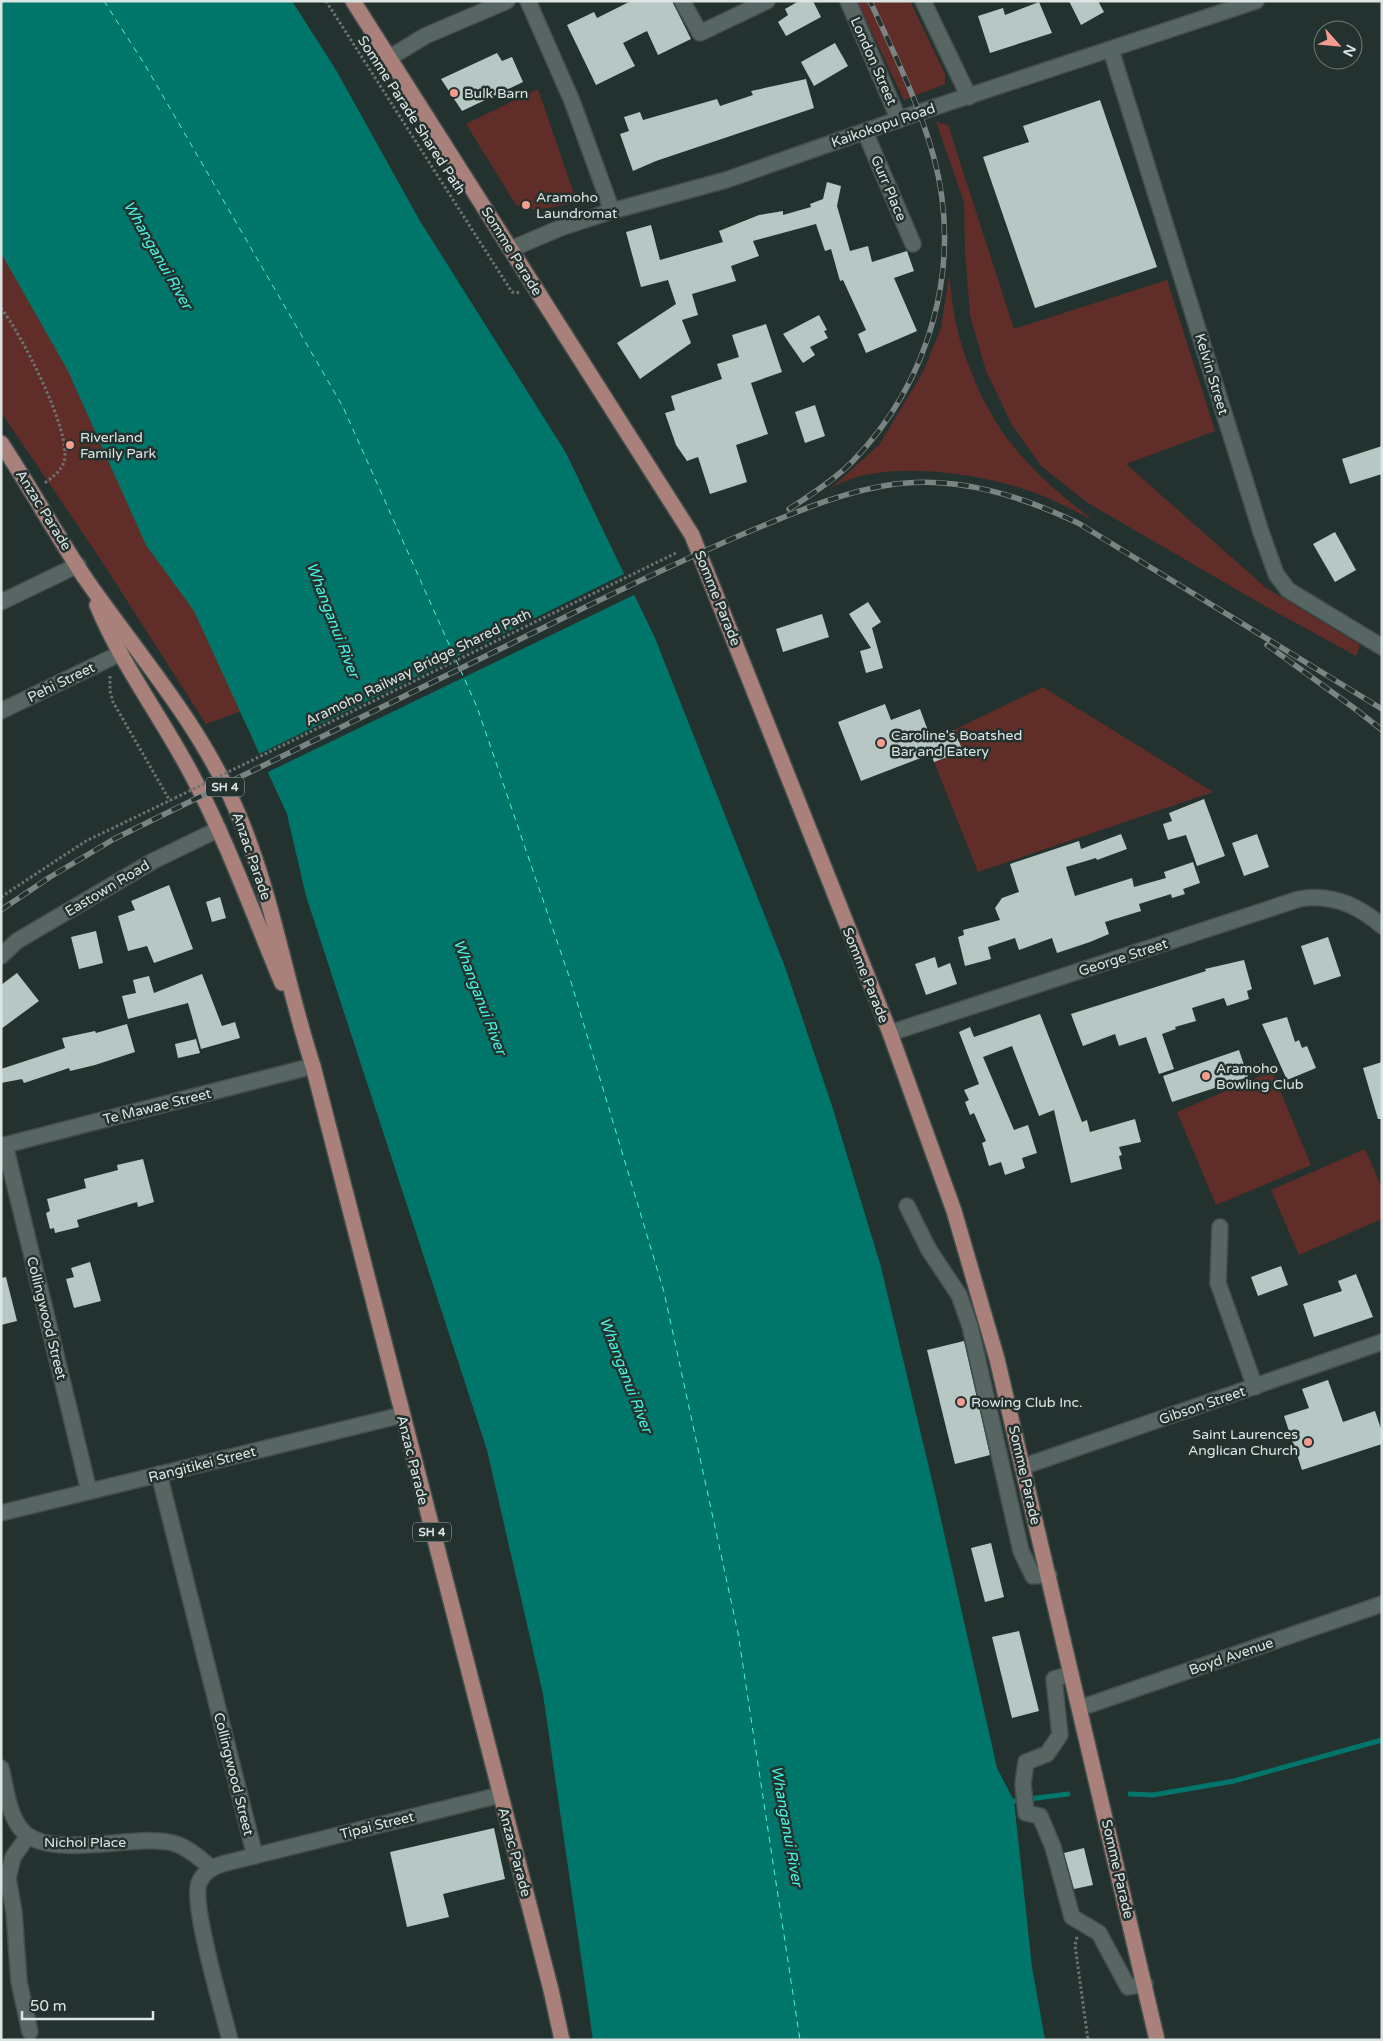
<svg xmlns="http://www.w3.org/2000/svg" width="1383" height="2041" viewBox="0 0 1383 2041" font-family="'Varela Round',sans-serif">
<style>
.green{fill:#602d28}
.water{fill:#00766b}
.pier{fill:#24322f}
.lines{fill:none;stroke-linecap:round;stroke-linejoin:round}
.stream{stroke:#00766b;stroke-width:5}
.ferry{stroke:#44f7e3;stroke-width:1;stroke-dasharray:6 5;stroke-linecap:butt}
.building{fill:#b6c7c4}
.minor-casing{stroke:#434e4d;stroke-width:18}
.major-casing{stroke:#434e4d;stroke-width:18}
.path{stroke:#6a7573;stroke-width:3;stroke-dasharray:2.5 2.5;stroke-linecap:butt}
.minor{stroke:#576663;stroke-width:15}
.major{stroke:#a9817a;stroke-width:15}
.rail-casing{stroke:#7a8583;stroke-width:5.5}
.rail{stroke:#24322f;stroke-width:4;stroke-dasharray:11;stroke-linecap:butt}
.path-bridge{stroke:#6a7573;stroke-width:3;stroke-dasharray:2.5 2.5;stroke-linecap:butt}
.poi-dot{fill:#f59c91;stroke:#24322f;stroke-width:2}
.labels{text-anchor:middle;stroke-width:5;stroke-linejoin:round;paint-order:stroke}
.shield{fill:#24322f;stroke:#a6afae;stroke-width:1}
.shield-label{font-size:12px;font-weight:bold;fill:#dde5e4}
.street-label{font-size:14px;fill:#dde5e4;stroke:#24322f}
.poi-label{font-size:14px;fill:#dde5e4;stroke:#24322f;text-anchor:start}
.water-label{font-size:15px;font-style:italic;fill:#44f7e3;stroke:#24322f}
</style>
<rect width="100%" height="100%" fill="#24322f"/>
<g class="green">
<polygon points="857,1 910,1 945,74 945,84 904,100"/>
<polygon points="538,89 577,203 535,210 516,205 466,124"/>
<polygon points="936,122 948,125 1014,329 1167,280 1215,431 1126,464 1265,587 1360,645 1356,656 1265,606 1088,503 1041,466 1012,425 986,371 970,315 965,252 964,202"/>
<polygon points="1,229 134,478 244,710 206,724 101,560 1,412"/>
<path d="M949,275C952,297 954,321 961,343C987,426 1024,468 1093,520C1072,510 1051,498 1030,491C978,473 876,457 829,490L879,445L923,372L941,328Z"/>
<polygon points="1043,687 1213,792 978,872 934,762 962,751 954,730"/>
<polygon points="1272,1071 1311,1165 1216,1205 1177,1112"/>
<polygon points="1365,1149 1382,1188 1382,1219 1299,1255 1271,1190"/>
</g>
<polygon class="water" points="1,1 292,1 336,70 420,221 566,453 655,638 785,967 833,1109 881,1267 935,1493 997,1768 1014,1801 1032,1967 1045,2040 593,2040 543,1694 487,1450 306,896 287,814 194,611 146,545 68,371 1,253"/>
<polygon class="pier" points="626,573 636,594 266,773 257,755"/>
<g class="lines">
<g class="stream">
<polyline points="1130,1794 1153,1795 1234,1781 1382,1740"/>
<polyline points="1014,1801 1068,1794"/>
</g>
<polyline class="ferry" points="104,1 145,65 343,407 477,707 571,982 664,1292 738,1633 800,2040"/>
</g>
<g class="building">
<polygon points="631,1 672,1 691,39 658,55 647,31 623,43 635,66 596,85 567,25 594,12 597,18"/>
<polygon points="799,1 813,1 821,17 786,36 778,22 788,15 785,9"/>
<polygon points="1069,1 1098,1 1104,12 1081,25"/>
<polygon points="1039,2 1052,33 990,53 978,16 1003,8 1005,15"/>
<polygon points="835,43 848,66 814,86 801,62"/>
<polygon points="497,53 502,61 512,57 523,82 462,111 441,79"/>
<polygon points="806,79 814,108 656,161 633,171 620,134 629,131 624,117 640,112 643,120 717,99 720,106 753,95 751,91"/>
<polygon points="1100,100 1157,267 1035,308 983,157 1029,142 1023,126"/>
<polygon points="827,182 841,186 837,206 850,251 868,246 872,262 907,251 914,271 894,278 917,331 866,353 858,334 866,330 843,280 840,281 831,249 825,251 816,224 753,241 759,256 731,266 736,281 692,294 698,315 682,320 691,343 640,379 617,343 676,304 668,280 641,287 626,232 651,225 660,260 723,242 719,231 759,215 783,211 783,215 811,207 810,204 823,199"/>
<polygon points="819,315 827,330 824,331 828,338 810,347 815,355 803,363 783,334"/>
<polygon points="766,324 782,372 751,383 768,434 736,445 747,482 710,494 698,457 687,461 676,445 665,413 675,410 671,396 722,379 717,364 739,357 732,335"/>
<polygon points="815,405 825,436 805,443 795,412"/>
<polygon points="1382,446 1382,474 1350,484 1342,459"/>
<polygon points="1335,532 1356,570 1335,582 1313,544"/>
<polygon points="868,602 881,622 872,628 883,668 866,673 860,651 871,648 849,614"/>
<polygon points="822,614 829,637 783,652 776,629"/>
<polygon points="885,704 891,720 920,709 931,739 954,730 963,751 934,762 931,754 861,781 838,722"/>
<polygon points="1204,799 1225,856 1197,866 1186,835 1168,840 1163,824 1172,821 1169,813"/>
<polygon points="1121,834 1127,849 1097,860 1096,858 1066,867 1075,896 1132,878 1134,887 1166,878 1164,872 1193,862 1200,883 1183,889 1185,894 1172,898 1171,894 1139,904 1141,911 1105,922 1109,934 1090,942 1057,953 1052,938 1019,950 1015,938 988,947 991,959 965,966 958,937 964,935 963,930 1000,920 995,908 1002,898 1019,892 1010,864 1079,841 1081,849"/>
<polygon points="1257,834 1269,867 1244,876 1232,843"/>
<polygon points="169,885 193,949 154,963 147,946 128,951 118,916 135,910 131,901"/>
<polygon points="220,897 226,918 212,922 206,902"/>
<polygon points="96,931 103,963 79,969 71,937"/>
<polygon points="1328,937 1341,976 1314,985 1301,946"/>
<polygon points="935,957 938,968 950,963 957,984 926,995 915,964"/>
<polygon points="1244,960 1252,989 1247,991 1249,999 1227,1006 1224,998 1192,1008 1196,1021 1175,1027 1176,1029 1162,1034 1174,1069 1159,1074 1146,1037 1119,1046 1115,1034 1083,1046 1071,1014 1206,971 1205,969"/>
<polygon points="17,973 39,1001 1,1029 1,985"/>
<polygon points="202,974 222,1026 235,1022 240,1038 201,1049 188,1003 128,1019 122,996 136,993 133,980 149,976 154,993"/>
<polygon points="1040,1014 1082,1122 1087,1120 1090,1132 1135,1119 1141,1142 1119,1147 1122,1155 1119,1156 1122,1169 1071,1183 1054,1110 1039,1116 1012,1046 983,1057 1014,1130 1028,1125 1037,1153 1022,1158 1025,1168 1005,1175 1001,1162 989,1166 982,1143 986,1141 974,1113 970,1115 965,1102 969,1100 964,1090 979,1084 959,1032 970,1027 974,1037"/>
<polygon points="1287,1017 1295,1042 1299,1040 1302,1048 1307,1046 1316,1068 1287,1080 1262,1024"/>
<polygon points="127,1024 135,1052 95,1065 70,1071 69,1068 24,1083 22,1079 1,1083 1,1069 65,1048 62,1038 95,1031 96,1033"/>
<polygon points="196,1039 200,1053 178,1058 175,1044"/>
<polygon points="1239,1050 1248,1077 1172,1102 1163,1076"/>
<polygon points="1382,1062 1382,1119 1378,1119 1363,1068"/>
<polygon points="143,1159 154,1202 138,1207 137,1202 77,1220 79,1227 55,1233 54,1228 50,1229 46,1213 50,1211 47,1199 86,1188 84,1179 118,1170 117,1165"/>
<polygon points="90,1262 101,1301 74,1308 66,1279 74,1277 71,1268"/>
<polygon points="1281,1266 1288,1285 1258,1296 1251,1277"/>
<polygon points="1356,1274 1373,1317 1314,1337 1303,1304 1342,1291 1338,1281"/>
<polygon points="6,1277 17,1321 1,1325 1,1278"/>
<polygon points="964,1341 990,1455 955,1464 927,1350"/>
<polygon points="1328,1380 1343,1422 1375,1411 1382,1432 1382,1444 1302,1470 1284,1416 1309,1408 1302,1389"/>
<polygon points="991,1543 1004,1597 985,1602 971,1548"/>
<polygon points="1019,1631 1039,1711 1012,1718 992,1637"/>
<polygon points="494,1828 505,1879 443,1894 449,1917 407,1927 390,1852"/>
<polygon points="1084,1848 1093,1885 1074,1889 1064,1853"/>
</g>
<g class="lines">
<defs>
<g id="minor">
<polyline points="528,1 572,101 612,211"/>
<polyline points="682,1 700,33 767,1"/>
<polyline points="848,1 899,120"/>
<polyline points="923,1 969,97"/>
<polyline points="1111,50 1261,532 1276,574 1288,590 1382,647"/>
<polyline points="389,58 425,36 507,1"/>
<polyline points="865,132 913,244"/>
<polyline points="511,249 560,228 612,211 726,180 920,112 1256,1"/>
<polyline points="1,602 78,565"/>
<polyline points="1,711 121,653"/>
<polyline points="1,956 17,941 153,861 219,829"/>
<path d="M890,1033L1299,899C1331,893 1358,905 1382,926"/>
<polyline points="5,1145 89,1491"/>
<polyline points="1,1146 313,1066"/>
<polyline points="907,1206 929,1250 959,1295 970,1326 1021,1551 1033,1576 1049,1575"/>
<polyline points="1220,1227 1218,1283 1255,1387"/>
<polyline points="1022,1467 1382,1342"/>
<polyline points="159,1474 255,1856"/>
<polyline points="1,1513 402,1415"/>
<polyline points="1071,1674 1054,1679 1060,1735 1047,1754 1026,1762 1023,1784 1026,1813 1040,1816 1053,1847 1072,1917 1099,1933 1128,1987 1145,1984"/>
<polyline points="1080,1708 1382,1604"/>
<path d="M1,1768C6,1787 8,1814 21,1829C47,1862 134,1833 173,1843C188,1847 200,1859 212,1868"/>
<polyline points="28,1836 13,1857 8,1878 14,1912 19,1982 30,2032"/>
<path d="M230,2040C223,2011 191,1905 199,1883C203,1873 212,1867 222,1864L500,1795"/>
</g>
<g id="major">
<polyline points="353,1 692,535 890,1033 954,1211 997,1359 1157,2040"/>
<path d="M1,443C30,487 56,534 85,578C137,653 200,724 236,809C272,891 285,981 313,1066L551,1990L562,2040"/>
<path d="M97,605C122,666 163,719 193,777C228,843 253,914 282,983"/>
</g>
</defs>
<use href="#minor" class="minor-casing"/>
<use href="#major" class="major-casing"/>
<g class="path">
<polyline points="326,1 512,292 521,293"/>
<path d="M1,308C20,332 73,433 64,462C60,472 52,478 43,484"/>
<polyline points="110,676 110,691 113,702 170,801"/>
<polyline points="1,897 86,841 175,798"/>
<polyline points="1077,1937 1075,1945 1088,2040"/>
</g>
<use href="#minor" class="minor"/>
<use href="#major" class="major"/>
<defs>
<g id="rail">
<path d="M789,509C811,495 834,480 852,462C930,382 963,266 934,158C919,103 894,53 870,1"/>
<polyline points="1267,645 1354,708 1382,730"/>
<path d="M1,910L50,877L114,839C262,766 411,693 559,620C624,588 688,557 755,529C801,510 845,491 895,484C959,476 1021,496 1078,523L1382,709"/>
</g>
</defs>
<use href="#rail" class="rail-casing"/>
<use href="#rail" class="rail"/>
<polyline class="path-bridge" points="175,798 676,553"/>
</g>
<g class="poi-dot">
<circle cx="454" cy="93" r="5"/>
<circle cx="526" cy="205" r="5"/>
<circle cx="70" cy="445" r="5"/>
<circle cx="881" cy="743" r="5"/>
<circle cx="1206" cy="1076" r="5"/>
<circle cx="961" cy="1402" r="5"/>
<circle cx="1308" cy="1442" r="5"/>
</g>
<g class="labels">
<g class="shield">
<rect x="206" y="777.5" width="38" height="19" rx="4"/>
<rect x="413" y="1522.5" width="38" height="19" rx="4"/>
</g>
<g class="shield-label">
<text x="225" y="791">SH 4</text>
<text x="432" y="1536">SH 4</text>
</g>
<g class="street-label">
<text transform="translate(874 61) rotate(66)" y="5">London Street</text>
<text transform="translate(412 115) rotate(57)" y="5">Somme Parade Shared Path</text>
<text transform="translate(883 125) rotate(-19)" y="5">Kaikokopu Road</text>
<text transform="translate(889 188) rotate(67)" y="5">Gurr Place</text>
<text transform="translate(512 251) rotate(58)" y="5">Somme Parade</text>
<text transform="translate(1212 374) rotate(73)" y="5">Kelvin Street</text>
<text transform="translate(44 510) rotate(58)" y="5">Anzac Parade</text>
<text transform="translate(718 598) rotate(68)" y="5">Somme Parade</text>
<text transform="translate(418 667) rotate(-26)" y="5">Aramoho Railway Bridge Shared Path</text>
<text transform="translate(61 682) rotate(-26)" y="5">Pehi Street</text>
<text transform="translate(252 856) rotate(71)" y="5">Anzac Parade</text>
<text transform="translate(107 888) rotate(-31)" y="5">Eastown Road</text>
<text transform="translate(1123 957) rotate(-18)" y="5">George Street</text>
<text transform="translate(866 975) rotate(68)" y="5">Somme Parade</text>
<text transform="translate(157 1106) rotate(-14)" y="5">Te Mawae Street</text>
<text transform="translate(47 1318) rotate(76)" y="5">Collingwood Street</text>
<text transform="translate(1202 1405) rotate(-19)" y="5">Gibson Street</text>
<text transform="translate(413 1460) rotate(76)" y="5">Anzac Parade</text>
<text transform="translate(202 1464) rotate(-14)" y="5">Rangitikei Street</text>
<text transform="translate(1025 1475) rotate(77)" y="5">Somme Parade</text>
<text transform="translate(1231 1656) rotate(-19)" y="5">Boyd Avenue</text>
<text transform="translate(234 1774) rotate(76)" y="5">Collingwood Street</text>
<text transform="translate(377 1825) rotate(-14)" y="5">Tipai Street</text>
<text x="85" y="1847">Nichol Place</text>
<text transform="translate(515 1852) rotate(75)" y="5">Anzac Parade</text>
<text transform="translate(1118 1869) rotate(77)" y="5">Somme Parade</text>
</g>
<g class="poi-label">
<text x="464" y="98">Bulk Barn</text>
<text x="536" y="202">Aramoho<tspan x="536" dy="16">Laundromat</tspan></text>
<text x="80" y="442">Riverland<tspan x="80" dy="16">Family Park</tspan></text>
<text x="891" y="740">Caroline's Boatshed<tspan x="891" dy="16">Bar and Eatery</tspan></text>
<text x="1216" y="1073">Aramoho<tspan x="1216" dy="16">Bowling Club</tspan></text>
<text x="971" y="1407">Rowing Club Inc.</text>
<text x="1298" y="1439" text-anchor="end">Saint Laurences<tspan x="1298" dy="16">Anglican Church</tspan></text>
</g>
<g class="water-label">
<text transform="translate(158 255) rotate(60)" y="5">Whanganui River</text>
<text transform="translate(333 620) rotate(69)" y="5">Whanganui River</text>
<text transform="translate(480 997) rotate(69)" y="5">Whanganui River</text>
<text transform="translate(626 1375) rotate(69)" y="5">Whanganui River</text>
<text transform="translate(787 1826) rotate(80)" y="5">Whanganui River</text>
</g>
</g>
<rect width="1383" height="2041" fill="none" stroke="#dde5e4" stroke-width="5"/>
<g transform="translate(1338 45) rotate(117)"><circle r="24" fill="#24322f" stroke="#6e7a77"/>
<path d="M0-4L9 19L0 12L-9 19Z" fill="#f59c91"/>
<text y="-8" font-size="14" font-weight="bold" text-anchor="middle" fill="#dde5e4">N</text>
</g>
<path d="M22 2011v8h131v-8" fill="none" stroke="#dde5e4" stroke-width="2.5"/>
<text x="30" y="2011" font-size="15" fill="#dde5e4" stroke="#24322f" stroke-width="4" paint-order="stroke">50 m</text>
</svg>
